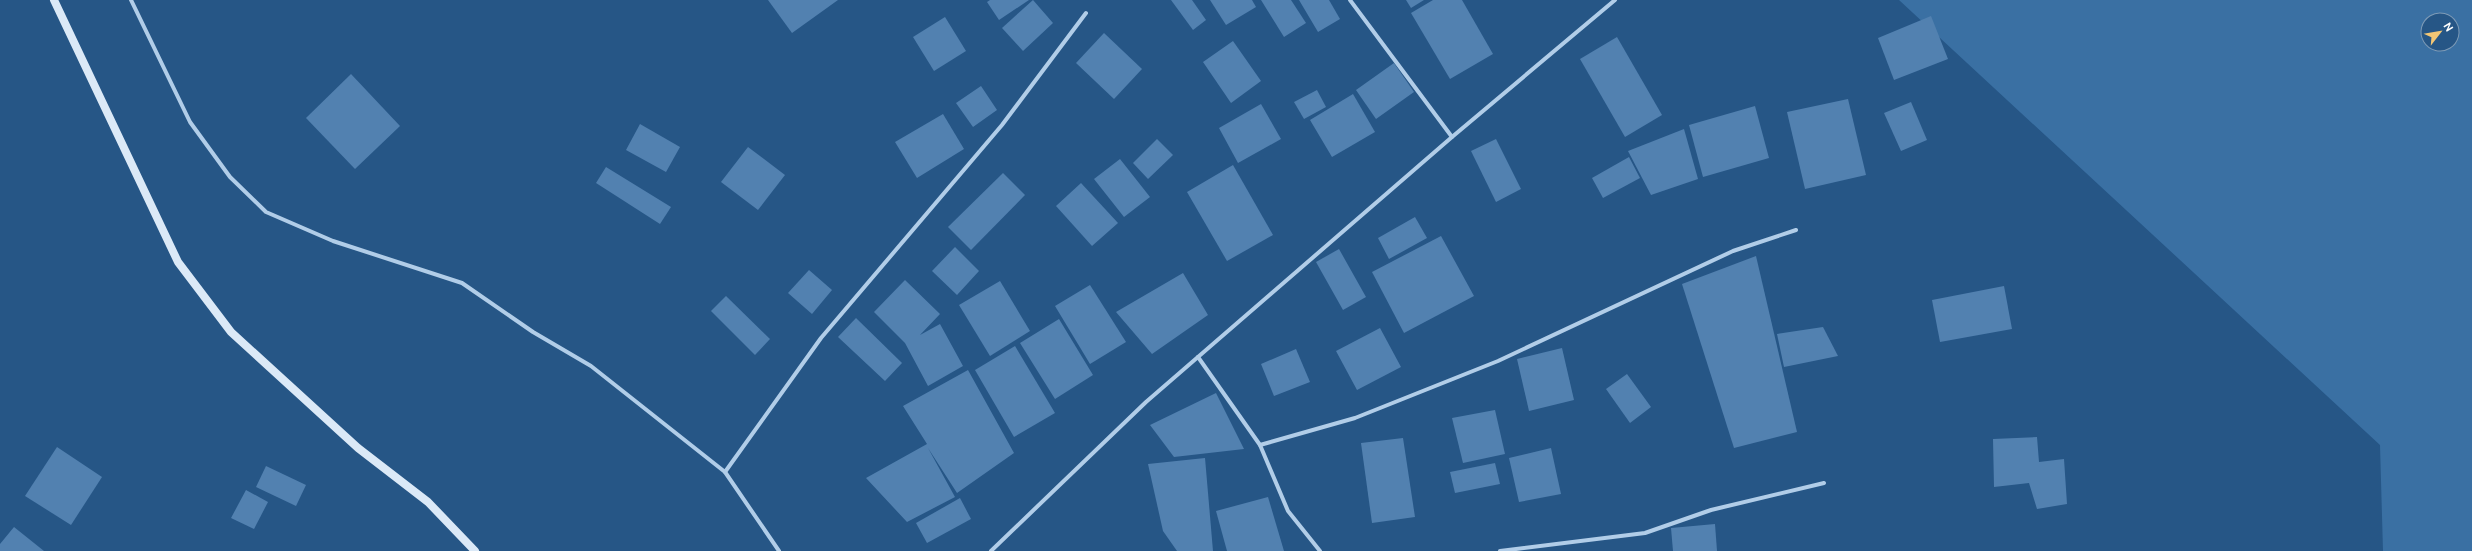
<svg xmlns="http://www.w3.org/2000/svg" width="2472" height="551" viewBox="0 0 2472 551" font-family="Ubuntu,sans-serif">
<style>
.green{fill:#3a70a3;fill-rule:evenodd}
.building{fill:#5281b0}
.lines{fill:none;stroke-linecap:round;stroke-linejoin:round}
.street{stroke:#b1cde8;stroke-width:4}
.secondary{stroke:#dbe9f7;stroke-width:8}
</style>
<rect width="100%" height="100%" fill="#265686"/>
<path class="green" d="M1899,0H2472V551H2383L2380,445ZM2428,20H2452V44H2428Z"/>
<g class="building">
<polygon points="768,0 838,0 792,33"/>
<polygon points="990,0 1029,0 999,20 987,2"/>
<polygon points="1033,0 1053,23 1023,51 1002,28"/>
<polygon points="1171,0 1192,0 1206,20 1193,30"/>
<polygon points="1210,0 1252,0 1256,7 1226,25"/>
<polygon points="1261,0 1291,0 1306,23 1284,37"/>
<polygon points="1299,0 1329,0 1340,19 1318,32"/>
<polygon points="1406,0 1424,0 1411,8"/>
<polygon points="1433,0 1462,0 1493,54 1450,79 1411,13"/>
<polygon points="1931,16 1948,59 1894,80 1878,38"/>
<polygon points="945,17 966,51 934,71 913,37"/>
<polygon points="1104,33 1142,69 1114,99 1076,63"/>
<polygon points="1617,37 1662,115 1625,137 1580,59"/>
<polygon points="1233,41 1261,81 1231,103 1203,62"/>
<polygon points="1394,63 1414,92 1376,119 1356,90"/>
<polygon points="351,74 400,126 355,169 306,118"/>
<polygon points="981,86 997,110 973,127 956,103"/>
<polygon points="1317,90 1326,107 1304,119 1294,102"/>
<polygon points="1353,94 1375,132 1332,157 1310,120"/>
<polygon points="1848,99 1866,175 1805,189 1787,112"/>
<polygon points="1911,102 1927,140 1901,151 1884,113"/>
<polygon points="1261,104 1281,139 1238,163 1219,128"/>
<polygon points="1755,106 1769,158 1703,177 1689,125"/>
<polygon points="943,114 964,149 917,178 895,142"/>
<polygon points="640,124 680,147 666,172 626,150"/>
<polygon points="1684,129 1698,179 1651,195 1628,151"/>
<polygon points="1157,139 1173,155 1148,179 1133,163"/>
<polygon points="1496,139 1521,189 1496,202 1471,151"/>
<polygon points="748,147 785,175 758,210 721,182"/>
<polygon points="1629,157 1640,178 1603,198 1592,178"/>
<polygon points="1120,159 1150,197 1124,217 1094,179"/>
<polygon points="1233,165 1273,235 1227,261 1187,192"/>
<polygon points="606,167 671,207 660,224 596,183"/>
<polygon points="1003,173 1025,195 971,250 948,227"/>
<polygon points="1081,183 1118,223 1092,246 1056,206"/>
<polygon points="1415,217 1427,238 1389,259 1378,238"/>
<polygon points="1441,236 1474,296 1404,333 1372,272"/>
<polygon points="955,247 979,271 957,295 932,271"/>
<polygon points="1339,249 1366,297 1343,310 1316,262"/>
<polygon points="1756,256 1797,432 1734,448 1682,284"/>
<polygon points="809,270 832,290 812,314 788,293"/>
<polygon points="1183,273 1208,315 1152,354 1116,312"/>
<polygon points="905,280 940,314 920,335 940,324 963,366 928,386 905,343 874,312"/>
<polygon points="1000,281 1030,331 990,356 959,305"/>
<polygon points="1090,285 1126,342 1090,364 1055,306"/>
<polygon points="2004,286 2012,329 1940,342 1932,300"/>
<polygon points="726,296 770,339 755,355 711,311"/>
<polygon points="856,318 902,363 885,381 838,337"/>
<polygon points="1059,319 1093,375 1055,399 1020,343"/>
<polygon points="1823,327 1838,356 1784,367 1777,334"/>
<polygon points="1380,328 1401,367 1357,390 1336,351"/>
<polygon points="1015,346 1055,413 1014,437 975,370"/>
<polygon points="1562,348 1574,400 1529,411 1517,359"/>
<polygon points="1296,349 1310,382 1274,396 1261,364"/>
<polygon points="968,370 1014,453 957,493 928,448 955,497 907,522 866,478 927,444 903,406"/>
<polygon points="1627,374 1651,407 1630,423 1606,389"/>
<polygon points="1216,393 1244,449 1174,457 1150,425"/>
<polygon points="1495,410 1505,454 1463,463 1452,418"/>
<polygon points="2037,437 2039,462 2064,459 2067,504 2037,509 2029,483 1994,487 1993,439"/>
<polygon points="1403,438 1415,517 1372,523 1361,443"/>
<polygon points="57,447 102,477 71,525 25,496"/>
<polygon points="1551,448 1561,494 1519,502 1509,458"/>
<polygon points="1205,458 1213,551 1177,551 1163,531 1148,464"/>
<polygon points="1495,463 1500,484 1455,493 1450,472"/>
<polygon points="266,466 306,485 296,506 256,487"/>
<polygon points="246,490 268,502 254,529 231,518"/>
<polygon points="1268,497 1284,551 1227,551 1216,511"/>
<polygon points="960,498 971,519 927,543 916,523"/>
<polygon points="1715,524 1717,551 1673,551 1671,528"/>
<polygon points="14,527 44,551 0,551 0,544"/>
</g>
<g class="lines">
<g class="street">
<polyline points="131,0 190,122 230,177 266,212 333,241 462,283 533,332 591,366 725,472 779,551"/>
<polyline points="1350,0 1452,137"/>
<polyline points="1198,357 1260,445 1288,511 1320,551"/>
<polyline points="1260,445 1355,418 1498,361 1733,251 1796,230"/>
<polyline points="725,472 821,338 1002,125 1086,13"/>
<polyline points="991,551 1146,402 1452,137 1615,0"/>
<polyline points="1500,551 1645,533 1711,510 1824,483"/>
</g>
<polyline class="secondary" points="54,0 178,262 231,332 358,448 428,502 475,551"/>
</g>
<g transform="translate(2440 32) rotate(59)"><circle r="19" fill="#265686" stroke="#7d9ab6"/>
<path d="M0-3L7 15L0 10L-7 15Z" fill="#f2c675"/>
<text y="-6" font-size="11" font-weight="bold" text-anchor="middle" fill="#ffffff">N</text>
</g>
</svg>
